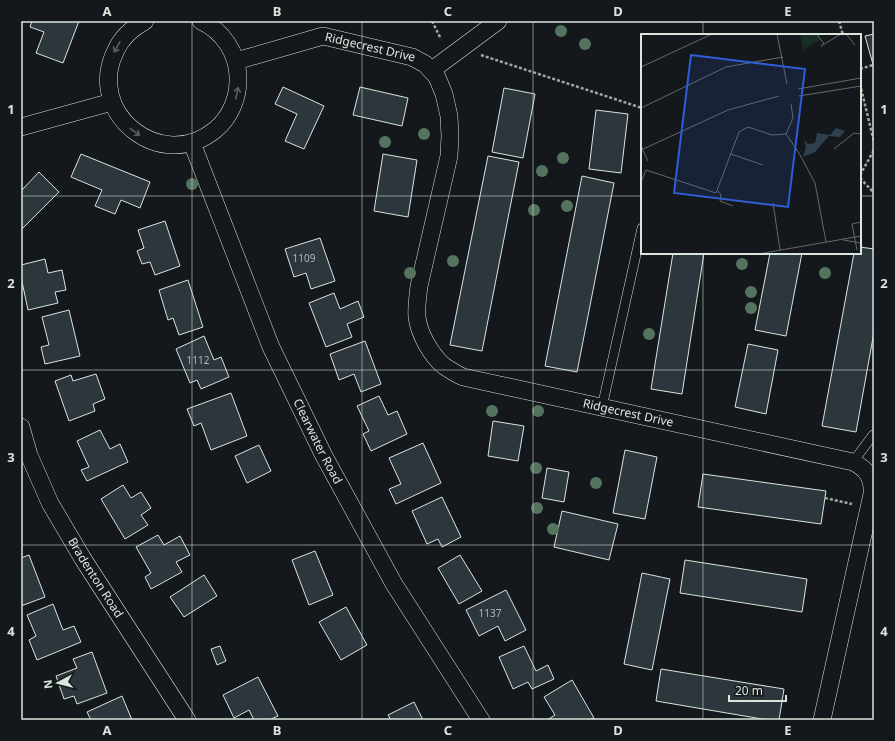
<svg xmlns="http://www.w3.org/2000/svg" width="895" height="741" viewBox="0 0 895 741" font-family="'Noto Sans',sans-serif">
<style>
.building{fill:#2c363c;stroke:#d8e6dc}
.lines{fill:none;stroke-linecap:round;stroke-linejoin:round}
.service-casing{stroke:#d8e6dc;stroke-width:10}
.minor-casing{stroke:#d8e6dc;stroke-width:18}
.path{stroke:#9da8a2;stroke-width:2.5;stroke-dasharray:3 2;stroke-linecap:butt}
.service{stroke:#14181c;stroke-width:9}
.minor{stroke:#14181c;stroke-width:17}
.tree{fill:#55745f}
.oneway{stroke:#59605f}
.grid{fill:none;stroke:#d8e6dc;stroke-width:1;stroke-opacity:0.55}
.labels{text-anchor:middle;stroke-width:3;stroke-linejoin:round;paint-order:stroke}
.number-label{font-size:10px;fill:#adbab4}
.street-label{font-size:12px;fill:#d8e6dc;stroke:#14181c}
.inset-road{fill:none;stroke:#626a69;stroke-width:1}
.view{fill:#305dd8;fill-opacity:0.15;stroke:#305dd8;stroke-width:2}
.inset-edge{fill:none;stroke:#d8e6dc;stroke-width:2}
.neatline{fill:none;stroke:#d8e6dc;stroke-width:1.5}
.grid-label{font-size:13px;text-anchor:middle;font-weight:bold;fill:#d8e6dc}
</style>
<rect width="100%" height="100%" fill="#14181c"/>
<g class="building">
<polygon points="32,21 79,21 63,63 36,53 44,32 30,27"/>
<polygon points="874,34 874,68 865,36"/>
<polygon points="283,87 324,106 304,149 285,141 297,114 275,104"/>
<polygon points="360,87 408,98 402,126 353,115"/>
<polygon points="504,88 535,94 523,158 492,152"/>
<polygon points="596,110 628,114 621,173 589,169"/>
<polygon points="81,154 150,182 140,208 121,200 115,214 95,206 102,190 71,177"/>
<polygon points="383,154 417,160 408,217 374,211"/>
<polygon points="488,156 519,162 482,351 450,345"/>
<polygon points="39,172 59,192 21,230 21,191"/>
<polygon points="582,176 614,183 577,372 545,366"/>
<polygon points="165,221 180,266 155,275 150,262 142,264 137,251 144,248 138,230"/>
<polygon points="320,238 335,281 311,289 306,273 294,277 285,249"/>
<polygon points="860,247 874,249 874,332 856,432 822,426 854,253 860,253"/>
<polygon points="673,253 704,253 682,394 651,389"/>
<polygon points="770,253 802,253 786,336 755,330"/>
<polygon points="45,259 48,273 62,270 66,290 55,292 58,303 28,310 21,277 21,265"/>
<polygon points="188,280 203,327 179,335 173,318 168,320 159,290"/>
<polygon points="334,293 340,309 358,301 364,317 347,324 352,337 326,347 309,303"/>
<polygon points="69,310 80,356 45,364 41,347 49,345 42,317"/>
<polygon points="204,336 214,360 221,357 229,377 201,389 197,380 190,383 176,349"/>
<polygon points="365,341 381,384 361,392 354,374 339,380 330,354"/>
<polygon points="748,344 778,350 766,414 735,407"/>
<polygon points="96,374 105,399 93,404 95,411 69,421 55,381 71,375 73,381"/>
<polygon points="231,393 247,436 211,450 201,423 194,426 187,409"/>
<polygon points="379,396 388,415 397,411 407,434 371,451 363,434 369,431 357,406"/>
<polygon points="493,421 524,426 518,461 488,456"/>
<polygon points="100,430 110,449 120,444 128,462 87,481 81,470 89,467 77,441"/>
<polygon points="423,443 441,483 396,504 389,489 401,484 389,458"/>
<polygon points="259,445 271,471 247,483 235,456"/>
<polygon points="625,450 657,457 645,519 613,513"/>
<polygon points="547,468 569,472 564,502 542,498"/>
<polygon points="703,474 826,491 821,524 698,507"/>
<polygon points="123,485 131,498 141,492 151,508 141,515 148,525 125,539 101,499"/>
<polygon points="442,497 461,537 442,547 438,539 427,544 412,511"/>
<polygon points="562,511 618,524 609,560 554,547"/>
<polygon points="158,535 164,545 180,536 190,555 176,562 182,572 151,589 145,577 151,573 136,547"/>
<polygon points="315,551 333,595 309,605 292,560"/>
<polygon points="29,555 45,597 21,606 21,558"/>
<polygon points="460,555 482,591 459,604 438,568"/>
<polygon points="685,560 807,579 802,612 680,593"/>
<polygon points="642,573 670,579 652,670 624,664"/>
<polygon points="204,575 217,596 184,617 170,597"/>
<polygon points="506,590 526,630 505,641 498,626 479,636 466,610"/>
<polygon points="53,604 63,630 74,626 81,642 37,660 29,640 36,636 27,615"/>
<polygon points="346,607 367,645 341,660 319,622"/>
<polygon points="220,646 226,661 217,665 211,649"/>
<polygon points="524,646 536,671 548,665 554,679 532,689 528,682 513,689 499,657"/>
<polygon points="92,652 107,693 77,704 74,696 64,699 56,676 77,668 73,659"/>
<polygon points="661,669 784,689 779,720 768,720 656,701"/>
<polygon points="258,677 278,716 269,720 254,720 249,710 234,718 223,695"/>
<polygon points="572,680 594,718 590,720 547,720 555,715 544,697"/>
<polygon points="122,696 132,720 91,720 87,712"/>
<polygon points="414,702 423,720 391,720 388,715"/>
</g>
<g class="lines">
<defs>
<g id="service">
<polyline points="602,407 642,228"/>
<polyline points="853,462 873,435 874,435"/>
</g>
<g id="minor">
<path d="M145,21C132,28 122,37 116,50C84,113 161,174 215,130C231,117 239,96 238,76C237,53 223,31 201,21"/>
<path id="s1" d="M236,61L323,36L412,57L425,64L437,77L444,94L449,116L450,136L449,156L419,286C418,297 416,307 417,317C419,334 431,355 444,366C450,370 456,374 463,377L853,462C867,469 873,478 872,494L822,720"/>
<polyline points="432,70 498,21"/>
<polyline points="21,127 112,102"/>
<path id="s2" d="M192,143L271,347L324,456L394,584L481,720"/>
<path id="s3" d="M21,427L29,455L50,503L83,559L187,720"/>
</g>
</defs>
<use href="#service" class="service-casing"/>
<use href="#minor" class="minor-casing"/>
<g class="path">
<polyline points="432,21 441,39"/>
<polyline points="839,21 843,35"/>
<polyline points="481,55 642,108"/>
<polyline points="860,69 873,65"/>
<polyline points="860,84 874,142"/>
<polyline points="860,175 874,150"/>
<polyline points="860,178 874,193"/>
<polyline points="825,498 852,504"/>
</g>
<use href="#service" class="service"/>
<use href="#minor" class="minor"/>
</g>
<g class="tree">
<circle cx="561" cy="31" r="6"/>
<circle cx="585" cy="44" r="6"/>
<circle cx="424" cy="134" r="6"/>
<circle cx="385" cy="142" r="6"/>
<circle cx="563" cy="158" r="6"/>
<circle cx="542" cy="171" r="6"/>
<circle cx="192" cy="184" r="6"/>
<circle cx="567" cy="206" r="6"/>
<circle cx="534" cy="210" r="6"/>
<circle cx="453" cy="261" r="6"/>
<circle cx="742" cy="264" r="6"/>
<circle cx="410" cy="273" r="6"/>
<circle cx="825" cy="273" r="6"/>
<circle cx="751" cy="292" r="6"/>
<circle cx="751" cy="308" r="6"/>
<circle cx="649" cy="334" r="6"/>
<circle cx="492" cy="411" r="6"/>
<circle cx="538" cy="411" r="6"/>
<circle cx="536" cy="468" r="6"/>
<circle cx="596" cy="483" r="6"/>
<circle cx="537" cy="508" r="6"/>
<circle cx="553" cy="529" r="6"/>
</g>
<defs><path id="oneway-shaft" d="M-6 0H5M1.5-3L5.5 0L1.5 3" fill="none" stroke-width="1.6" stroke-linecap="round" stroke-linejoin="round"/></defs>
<g class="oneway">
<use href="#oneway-shaft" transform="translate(117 47) rotate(119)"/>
<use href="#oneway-shaft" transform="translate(237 93) rotate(-78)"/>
<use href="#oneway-shaft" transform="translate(135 132) rotate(36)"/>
</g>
<path class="grid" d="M192,21V720M362,21V720M533,21V720M703,21V35M21,196H642M860,196H874M703,253V720M21,370H874M21,545H874"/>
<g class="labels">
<g class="number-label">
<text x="304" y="262">1109</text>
<text x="198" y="364">1112</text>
<text x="490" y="617">1137</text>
</g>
<g class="street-label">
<text dy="4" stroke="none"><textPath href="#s1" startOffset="139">Ridgecrest Drive</textPath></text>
<text dy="4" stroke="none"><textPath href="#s1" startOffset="708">Ridgecrest Drive</textPath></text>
<text dy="4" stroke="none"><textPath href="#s2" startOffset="324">Clearwater Road</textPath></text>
<text dy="4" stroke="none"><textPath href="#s3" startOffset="169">Bradenton Road</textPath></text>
</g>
</g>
<g transform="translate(641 34)">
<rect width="220" height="220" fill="#14181c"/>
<path d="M159,0H178L179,6L162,16Z" fill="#1a2d24"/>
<path d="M195,94L204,97L199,103L188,102L174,118L162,123L165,113L163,106L167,110L174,109L176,99L189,101Z" fill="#2f3f4d"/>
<path class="inset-road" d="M136,0L146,50M176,0L183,10M205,0L214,11M180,12L200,0M0,33L71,0M157,55L220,44M158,62L220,52M0,74L85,33L142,23M145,100L158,119L174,149L185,208M0,112L7,127M193,115L213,99L220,100M0,116L87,76L138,62M90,120L122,131M0,148L5,136L75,159L98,98L107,93L131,101L145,100L152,84L150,70M77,157L80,161L79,167L92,172M132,169L139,216M202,206L220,209M216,216L211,190L220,188M117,220L220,202"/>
<path class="view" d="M50,21L164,35L147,173L33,159Z"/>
<rect width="220" height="220" class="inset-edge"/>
</g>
<rect width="895" height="741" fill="none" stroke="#14181c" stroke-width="44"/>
<g transform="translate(58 683) rotate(263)" stroke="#14181c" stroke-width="3" paint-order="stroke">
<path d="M0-3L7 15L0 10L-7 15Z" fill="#d8e6dc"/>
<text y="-6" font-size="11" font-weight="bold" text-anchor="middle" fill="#d8e6dc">N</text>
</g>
<path d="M729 695v6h57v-6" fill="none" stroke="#d8e6dc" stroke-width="2"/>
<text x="735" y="695" font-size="12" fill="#d8e6dc" stroke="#14181c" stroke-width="3" paint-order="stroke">20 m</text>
<rect x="22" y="22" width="851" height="697" class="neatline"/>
<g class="grid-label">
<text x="107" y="16">A</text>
<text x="277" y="16">B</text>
<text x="448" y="16">C</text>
<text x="618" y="16">D</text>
<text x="788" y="16">E</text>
<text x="11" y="114">1</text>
<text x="884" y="114">1</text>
<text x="11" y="288">2</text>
<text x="884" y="288">2</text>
<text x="11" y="462">3</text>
<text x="884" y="462">3</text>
<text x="11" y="636">4</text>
<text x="884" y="636">4</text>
<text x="107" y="735">A</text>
<text x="277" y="735">B</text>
<text x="448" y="735">C</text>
<text x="618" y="735">D</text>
<text x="788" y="735">E</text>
</g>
</svg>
